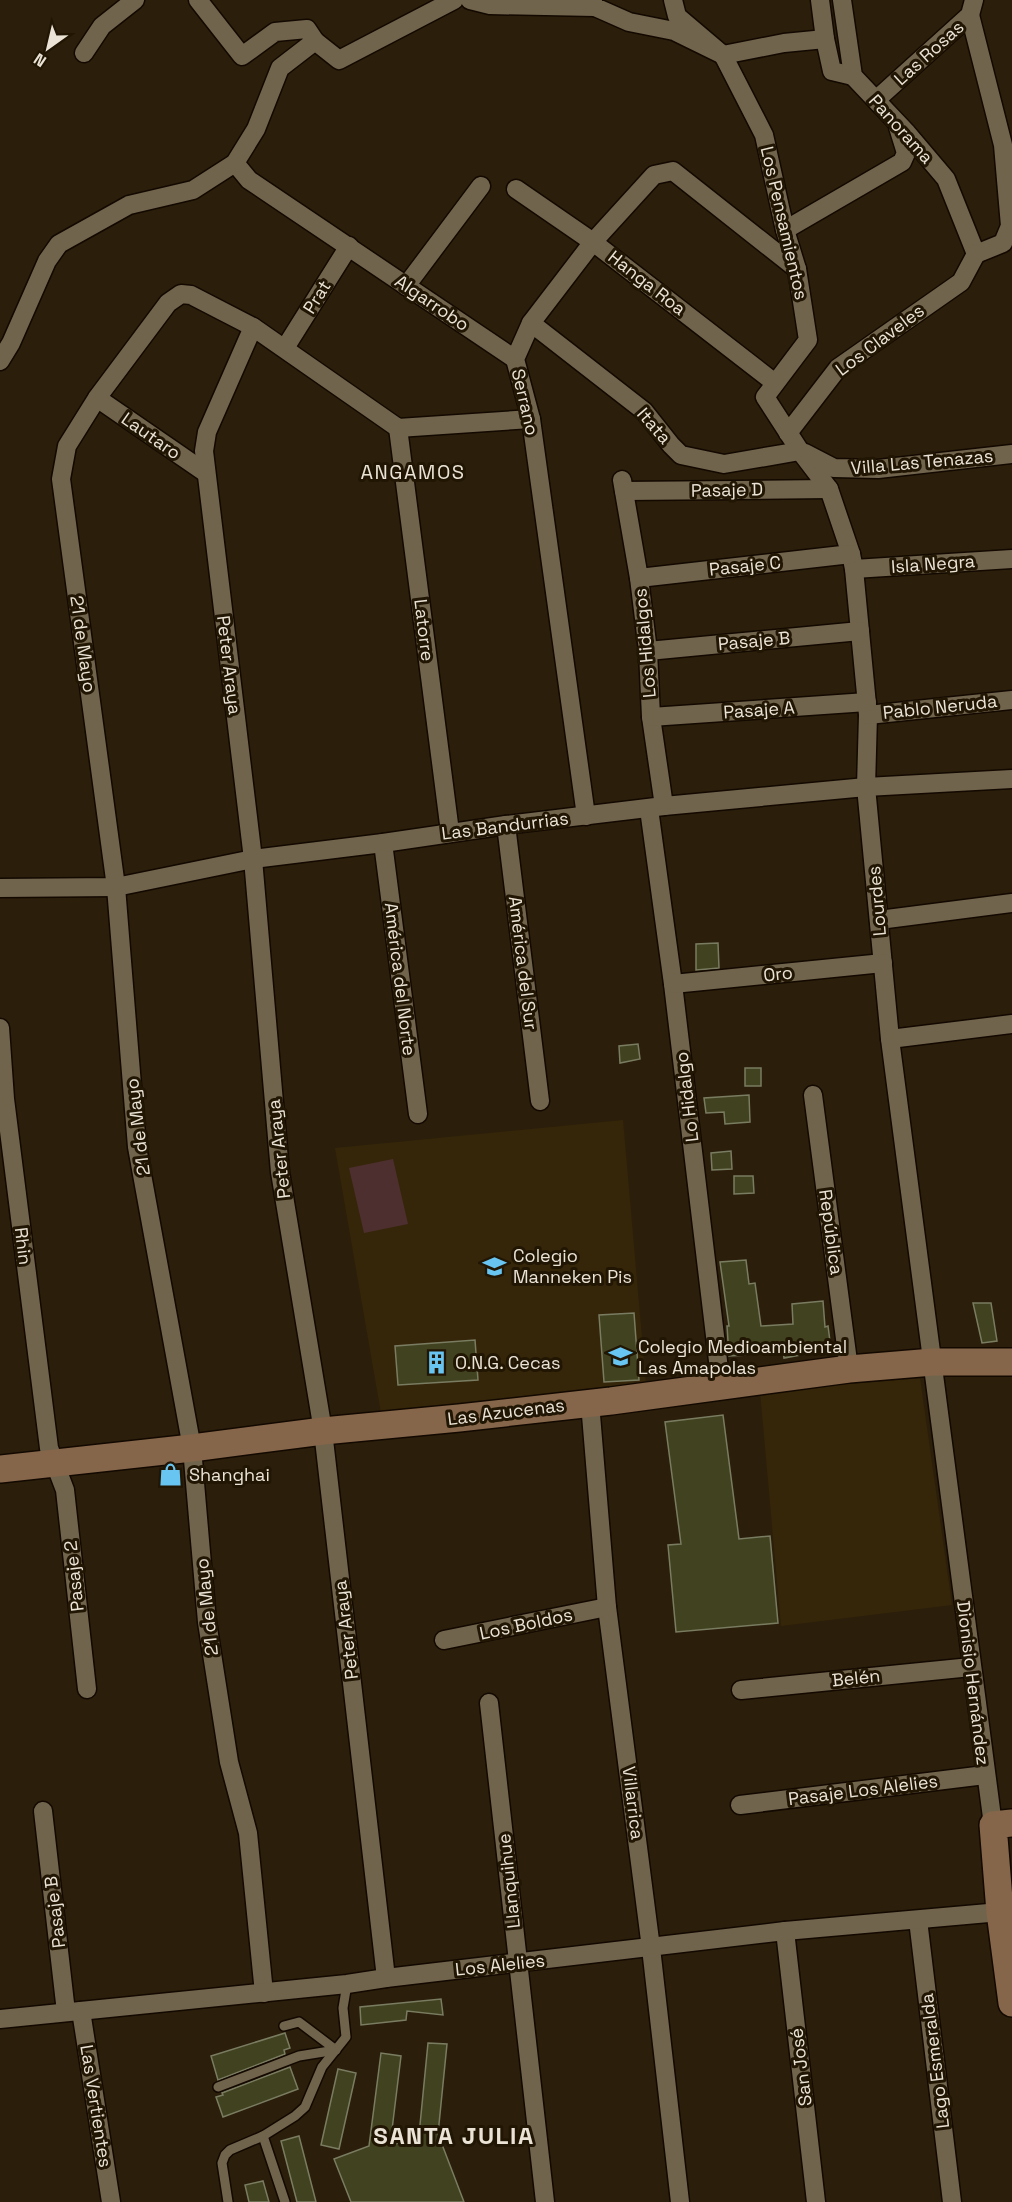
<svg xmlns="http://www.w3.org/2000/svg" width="1012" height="2202" viewBox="0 0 1012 2202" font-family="'Space Grotesk',sans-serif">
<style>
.built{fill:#35260a}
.green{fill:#4e2f2f}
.building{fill:#41421f;stroke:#7a7c62;stroke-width:1.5}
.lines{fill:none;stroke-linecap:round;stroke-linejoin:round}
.lane-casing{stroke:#130900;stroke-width:12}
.street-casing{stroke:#130900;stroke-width:21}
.secondary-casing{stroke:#130900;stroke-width:30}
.lane{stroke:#71644d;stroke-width:9}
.street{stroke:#71644d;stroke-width:18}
.secondary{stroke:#85664a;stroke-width:27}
.labels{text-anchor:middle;stroke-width:6;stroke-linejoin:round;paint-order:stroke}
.street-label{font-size:18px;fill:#ebe3d6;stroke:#211603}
.poi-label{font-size:18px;fill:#ebe3d6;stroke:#211603;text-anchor:start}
.neighbourhood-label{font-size:20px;letter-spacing:1.5px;fill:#ebe3d6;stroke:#211603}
.district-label{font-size:24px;font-weight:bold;letter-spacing:1.5px;fill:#ebe3d6;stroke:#211603}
</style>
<rect width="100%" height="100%" fill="#2b1f0b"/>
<g class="built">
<polygon points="623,1120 646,1384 382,1419 335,1148"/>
<polygon points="920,1378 952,1605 781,1626 760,1391"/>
</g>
<polygon class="green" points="393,1159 408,1224 364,1233 349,1168"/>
<g class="building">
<polygon points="718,943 719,968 696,970 696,944"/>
<polygon points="638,1044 640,1059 620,1063 619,1046"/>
<rect x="745" y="1068" width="16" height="18"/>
<polygon points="749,1095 750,1122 725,1124 724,1112 706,1113 704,1098"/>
<polygon points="731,1151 732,1169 712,1170 711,1153"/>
<polygon points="734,1176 753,1176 754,1193 734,1194"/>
<polygon points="746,1260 749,1284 755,1283 761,1326 793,1324 792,1304 823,1301 825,1327 828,1326 831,1349 800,1353 801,1355 784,1358 783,1350 748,1352 748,1355 729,1356 727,1326 729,1326 720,1262"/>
<polygon points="973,1303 991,1303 997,1341 982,1343"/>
<polygon points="634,1313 639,1380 604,1382 599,1315"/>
<polygon points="475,1340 478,1380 398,1385 395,1346"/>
<polygon points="723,1415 739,1539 770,1536 778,1623 676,1632 668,1545 681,1544 665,1422"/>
<polygon points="441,1999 443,2015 407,2011 406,2020 361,2025 360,2007"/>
<polygon points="285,2033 290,2048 284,2050 285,2054 218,2080 211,2056"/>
<polygon points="428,2043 447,2044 438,2134 464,2202 351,2202 334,2159 369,2146 381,2053 401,2056 390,2146 419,2135"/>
<polygon points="290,2067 298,2089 223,2117 216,2097 223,2095 222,2093"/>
<polygon points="338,2069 356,2073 339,2149 321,2145"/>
<polygon points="299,2136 316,2202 297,2202 281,2141"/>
<polygon points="263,2181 269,2202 249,2202 245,2185"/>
</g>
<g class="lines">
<defs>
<g id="lane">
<polyline points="218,2087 299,2056 336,2050 299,2022 284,2026"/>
<polyline points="263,2136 285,2202"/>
<polyline points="228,2202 222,2163 225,2155 230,2150 263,2136 295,2116 305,2107 322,2067 346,2037 343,2008 347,1984"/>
</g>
<g id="street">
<polyline points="470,0 490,5 595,7"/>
<polyline points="592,0 595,7 629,22 674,31 723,55 784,43 825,39"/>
<polyline points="673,0 677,16 723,55 764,135 785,230 797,269 808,340 765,397 800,451 829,489 851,554 854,569 868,715 866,787 890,1039 993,1825"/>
<polyline points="820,0 825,39 832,71 853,76"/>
<polyline points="842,0 853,76 907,133 946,179 976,254"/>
<polyline points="970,15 1003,145 1010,226 1003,243 976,254"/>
<polyline points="315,41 339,60 454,0"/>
<polyline points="84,53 102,26 135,0"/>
<polyline points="876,100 970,15 974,0"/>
<polyline points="235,163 249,180 515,359"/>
<polyline points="516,189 593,242 775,383"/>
<polyline points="785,230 902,162 906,153 898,127"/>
<polyline points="406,286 481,186"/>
<polyline points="531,323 644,411 671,445 681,455 724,464 800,451"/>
<polyline points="253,327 207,432 204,451 253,859 280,1172 323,1431 386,1978"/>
<polyline points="285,348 349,246"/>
<polyline points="0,361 11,343 47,261 59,244 129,205 193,190 235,163 256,129 280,68 315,41 307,29 275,32 242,56 198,0"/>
<polyline points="97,398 206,473"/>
<polyline points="398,428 450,832"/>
<polyline points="788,433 838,368 961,282 976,254"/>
<polyline points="805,453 834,468 878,469 1012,454"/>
<polyline points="622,480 639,578 648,651 651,717 664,806"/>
<polyline points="624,491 829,489"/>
<polyline points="854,569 1012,559"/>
<polyline points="639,578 851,554"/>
<polyline points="648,651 860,631"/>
<polyline points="868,715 1012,700"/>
<polyline points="651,717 867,702"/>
<polyline points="649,809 673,984 721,1386"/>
<polyline points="586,816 531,419 515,359 531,323 593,242 654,175 673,171 797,269"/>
<polyline points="506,825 540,1101"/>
<polyline points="383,843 418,1114"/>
<polyline points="0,888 116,887 253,859 383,843 506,825 664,806 866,787 1012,779"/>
<polyline points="879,920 1012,903"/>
<polyline points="673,984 883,963"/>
<polyline points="0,1028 5,1099 49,1448 65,1490 87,1689"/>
<polyline points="890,1039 1012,1024"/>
<polyline points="813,1095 849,1369"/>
<polyline points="590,1403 607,1607 651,1948 680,2202"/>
<polyline points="444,1640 607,1607"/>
<polyline points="741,1690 971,1667"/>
<polyline points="489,1703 545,2202"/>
<polyline points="740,1805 985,1775"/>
<polyline points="43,1811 66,2012"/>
<polyline points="918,1920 952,2202"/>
<polyline points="785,1931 816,2202"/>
<polyline points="264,1993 248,1833 229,1762 207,1622 192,1448 137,1147 116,887 61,479 67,446 97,398 168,303 181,294 191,295 253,327 398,428 531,419"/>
<polyline points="81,2011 111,2202"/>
<polyline points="0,2019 347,1984 386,1978 785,1931 1000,1912"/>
</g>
<g id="secondary">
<polyline points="0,1469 192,1448 323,1431 459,1418 611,1401 849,1369 933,1362 1012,1362"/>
<polyline points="1012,1823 993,1825 1000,1912 1012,2003"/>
</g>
</defs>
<use href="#lane" class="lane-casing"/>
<use href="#street" class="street-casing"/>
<use href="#secondary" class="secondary-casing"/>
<use href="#lane" class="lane"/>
<use href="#street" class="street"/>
<use href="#secondary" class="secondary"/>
</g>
<defs>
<symbol id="school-bare" viewBox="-9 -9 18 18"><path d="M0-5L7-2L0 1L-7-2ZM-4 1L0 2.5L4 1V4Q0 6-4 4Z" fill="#68c4f0" stroke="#211603" stroke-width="2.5" paint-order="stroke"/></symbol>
<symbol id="building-bare" viewBox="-9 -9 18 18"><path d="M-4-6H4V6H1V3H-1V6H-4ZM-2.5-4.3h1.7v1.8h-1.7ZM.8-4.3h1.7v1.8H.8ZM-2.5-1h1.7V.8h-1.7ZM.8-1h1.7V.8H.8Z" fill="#68c4f0" stroke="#211603" stroke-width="2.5" paint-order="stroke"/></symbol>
<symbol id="shop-bare" viewBox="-9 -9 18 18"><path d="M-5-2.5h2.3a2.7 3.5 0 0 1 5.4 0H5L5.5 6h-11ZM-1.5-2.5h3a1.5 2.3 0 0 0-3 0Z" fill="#68c4f0" stroke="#211603" stroke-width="2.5" paint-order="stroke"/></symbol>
</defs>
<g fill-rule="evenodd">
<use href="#school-bare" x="478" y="1250" width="33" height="33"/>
<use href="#school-bare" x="604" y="1340" width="33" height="33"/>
<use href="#building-bare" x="420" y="1346" width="33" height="33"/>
<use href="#shop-bare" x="154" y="1458" width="33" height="33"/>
</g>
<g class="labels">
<g class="street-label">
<text transform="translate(929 53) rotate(-42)" y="6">Las Rosas</text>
<text transform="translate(901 129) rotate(48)" y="6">Panorama</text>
<text transform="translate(784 223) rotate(77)" y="6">Los Pensamientos</text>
<text transform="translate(647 283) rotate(38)" y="6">Hanga Roa</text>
<text transform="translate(317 297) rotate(-58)" y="6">Prat</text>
<text transform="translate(432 303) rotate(34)" y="6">Algarrobo</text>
<text transform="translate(880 340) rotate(-37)" y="6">Los Claveles</text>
<text transform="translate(525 402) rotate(77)" y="6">Serrano</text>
<text transform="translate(654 426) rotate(49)" y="6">Itata</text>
<text transform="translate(151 436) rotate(35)" y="6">Lautaro</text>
<text transform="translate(922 462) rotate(-5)" y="6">Villa Las Tenazas</text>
<text transform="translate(727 490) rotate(-1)" y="6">Pasaje D</text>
<text transform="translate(933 564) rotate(-4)" y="6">Isla Negra</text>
<text transform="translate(745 566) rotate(-6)" y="6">Pasaje C</text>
<text transform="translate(424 630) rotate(83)" y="6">Latorre</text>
<text transform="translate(754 641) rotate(-5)" y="6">Pasaje B</text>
<text transform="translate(645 643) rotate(-95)" y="6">Los Hidalgos</text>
<text transform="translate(83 644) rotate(82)" y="6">21 de Mayo</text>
<text transform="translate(229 665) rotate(83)" y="6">Peter Araya</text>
<text transform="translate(940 707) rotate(-6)" y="6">Pablo Neruda</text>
<text transform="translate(759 710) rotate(-4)" y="6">Pasaje A</text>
<text transform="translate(505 826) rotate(-7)" y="6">Las Bandurrias</text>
<text transform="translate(877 901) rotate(-95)" y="6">Lourdes</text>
<text transform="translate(523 963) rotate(83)" y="6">América del Sur</text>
<text transform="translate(778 974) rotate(-6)" y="6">Oro</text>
<text transform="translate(400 979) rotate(83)" y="6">América del Norte</text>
<text transform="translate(687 1097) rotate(-97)" y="6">Lo Hidalgo</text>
<text transform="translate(138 1127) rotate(-97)" y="6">21 de Mayo</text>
<text transform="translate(279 1149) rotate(-96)" y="6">Peter Araya</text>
<text transform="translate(831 1232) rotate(82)" y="6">República</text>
<text transform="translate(23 1246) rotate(83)" y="6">Rhin</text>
<text transform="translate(506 1412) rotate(-7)" y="6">Las Azucenas</text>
<text transform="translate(74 1576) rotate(-96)" y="6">Pasaje 2</text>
<text transform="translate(207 1607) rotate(-96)" y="6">21 de Mayo</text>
<text transform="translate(526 1624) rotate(-12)" y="6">Los Boldos</text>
<text transform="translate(346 1630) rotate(-97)" y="6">Peter Araya</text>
<text transform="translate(856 1678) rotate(-6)" y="6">Belén</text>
<text transform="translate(973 1683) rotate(83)" y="6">Dionisio Hernández</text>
<text transform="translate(863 1790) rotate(-7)" y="6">Pasaje Los Alelies</text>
<text transform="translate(633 1803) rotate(83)" y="6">Villarrica</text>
<text transform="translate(509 1881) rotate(-96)" y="6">Llanquihue</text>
<text transform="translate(55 1912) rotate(-97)" y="6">Pasaje B</text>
<text transform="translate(500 1965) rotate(-6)" y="6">Los Alelies</text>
<text transform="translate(935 2061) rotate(-97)" y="6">Lago Esmeralda</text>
<text transform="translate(801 2067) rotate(-97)" y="6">San José</text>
<text transform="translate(96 2106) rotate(81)" y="6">Las Vertientes</text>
</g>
<g class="poi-label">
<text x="513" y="1262">Colegio<tspan x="513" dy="21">Manneken Pis</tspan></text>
<text x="638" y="1353">Colegio Medioambiental<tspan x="638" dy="21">Las Amapolas</tspan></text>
<text x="455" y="1369">O.N.G. Cecas</text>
<text x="189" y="1481">Shanghai</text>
</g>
<g class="neighbourhood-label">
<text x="413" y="479">ANGAMOS</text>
</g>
<g class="district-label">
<text x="454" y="2144">SANTA JULIA</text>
</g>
</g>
<g transform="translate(48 48) rotate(214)" stroke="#211603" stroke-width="4.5" paint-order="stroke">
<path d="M0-4.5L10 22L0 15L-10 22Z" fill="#ebe3d6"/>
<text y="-9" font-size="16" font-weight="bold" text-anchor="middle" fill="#ebe3d6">N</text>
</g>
</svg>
